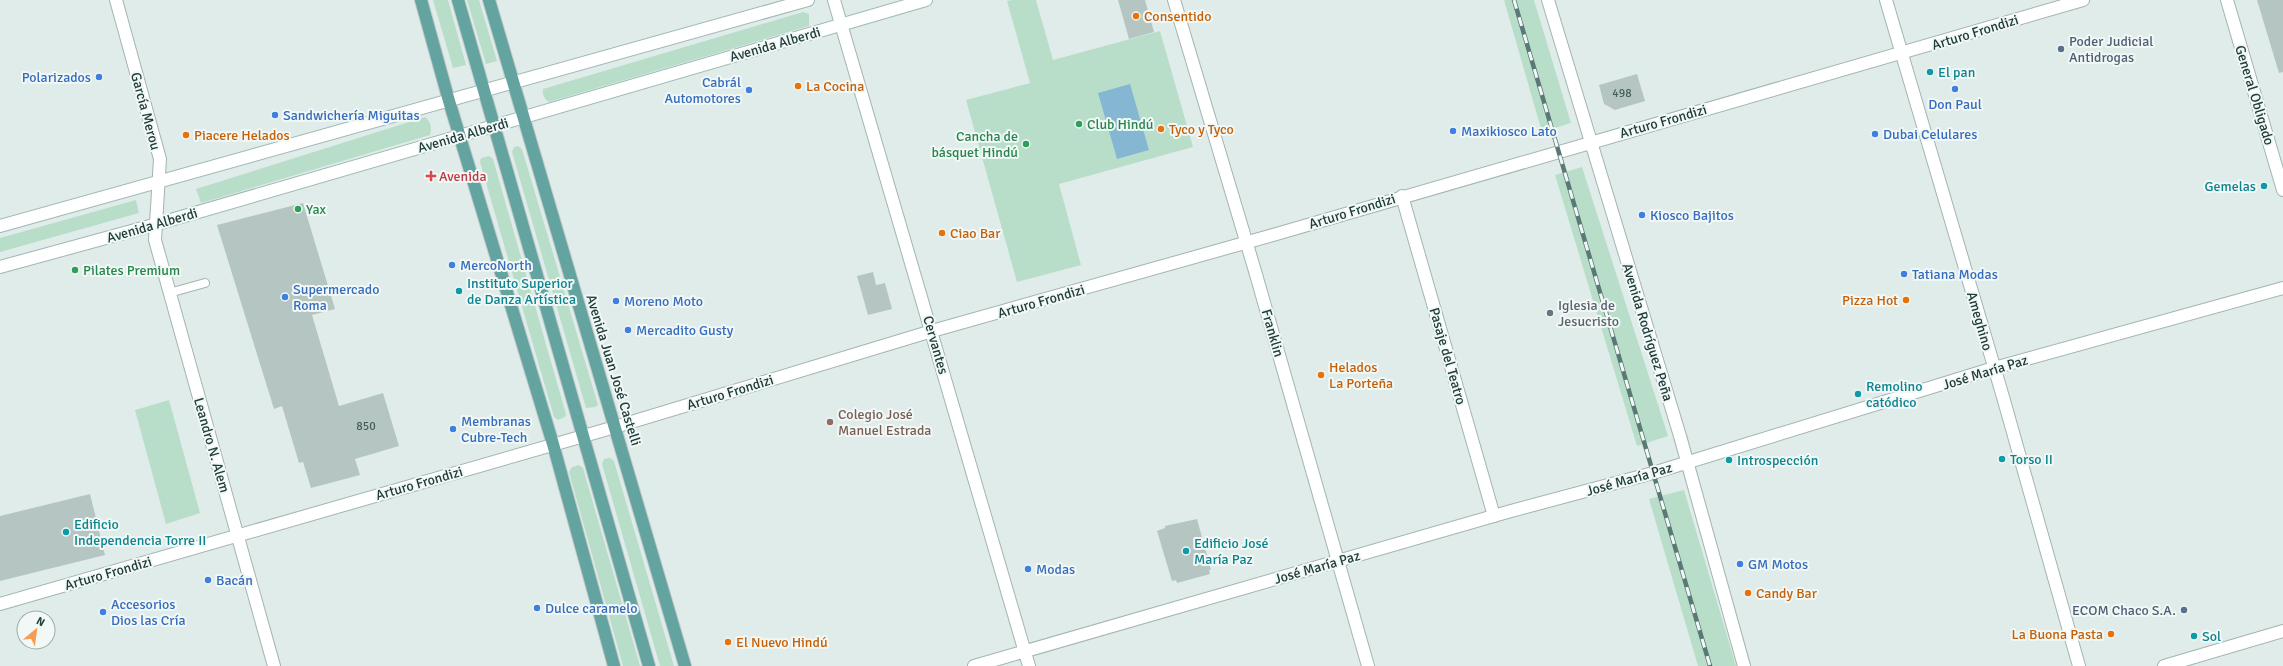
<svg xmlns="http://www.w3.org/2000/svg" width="2283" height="666" viewBox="0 0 2283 666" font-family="Signika,sans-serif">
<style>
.green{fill:#b8deca}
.water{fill:#85b7d3}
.building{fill:#b5c6c2}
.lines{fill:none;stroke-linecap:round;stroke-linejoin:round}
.lane-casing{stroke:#a3b4b1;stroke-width:10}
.street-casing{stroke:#a3b4b1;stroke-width:14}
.secondary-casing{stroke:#9eb8b4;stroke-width:14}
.primary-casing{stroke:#c1c8c8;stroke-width:14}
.lane{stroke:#fff;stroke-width:8}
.street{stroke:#fff;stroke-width:12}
.secondary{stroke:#fff;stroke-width:12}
.primary{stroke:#63a3a0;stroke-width:12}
.rail-casing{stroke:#5a7876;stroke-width:4.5}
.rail{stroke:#f1f8f6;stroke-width:3;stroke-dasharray:9;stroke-linecap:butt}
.food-dot{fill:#e8710a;stroke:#f1f8f6;stroke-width:1.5}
.service-dot{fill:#5c6f8a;stroke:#f1f8f6;stroke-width:1.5}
.culture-dot{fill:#0f9aa8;stroke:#f1f8f6;stroke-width:1.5}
.shop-dot{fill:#3f7fe0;stroke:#f1f8f6;stroke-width:1.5}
.leisure-dot{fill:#2e9e5b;stroke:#f1f8f6;stroke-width:1.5}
.health-dot{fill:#e0444e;stroke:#f1f8f6;stroke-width:1.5}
.worship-dot{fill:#6b7280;stroke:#f1f8f6;stroke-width:1.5}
.education-dot{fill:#8d6e63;stroke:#f1f8f6;stroke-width:1.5}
.labels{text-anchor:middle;stroke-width:4;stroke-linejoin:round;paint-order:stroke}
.number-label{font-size:12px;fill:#455e5d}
.food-label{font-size:14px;fill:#c56008;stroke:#f1f8f6;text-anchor:start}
.street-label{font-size:14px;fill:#203c3b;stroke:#f1f8f6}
.service-label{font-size:14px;fill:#4e5e75;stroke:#f1f8f6;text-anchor:start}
.culture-label{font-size:14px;fill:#0d838f;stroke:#f1f8f6;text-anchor:start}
.shop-label{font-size:14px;fill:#366cbe;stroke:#f1f8f6;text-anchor:start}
.leisure-label{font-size:14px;fill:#27864d;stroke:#f1f8f6;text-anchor:start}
.health-label{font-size:14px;fill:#be3a42;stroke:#f1f8f6;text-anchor:start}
.worship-label{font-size:14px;fill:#5b616d;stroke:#f1f8f6;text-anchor:start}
.education-label{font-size:14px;fill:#785e54;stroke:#f1f8f6;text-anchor:start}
</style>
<rect width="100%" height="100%" fill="#e0ece9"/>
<g class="green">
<polygon points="433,0 448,0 466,65 453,68"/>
<polygon points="467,0 479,0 497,61 486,64"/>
<polygon points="1012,0 1036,0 1053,60 1160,31 1193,147 1059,184 1081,265 1017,282 966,100 1030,83 1007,1"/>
<polygon points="1504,0 1534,0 1571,123 1542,132"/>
<path d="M803,12L809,14V26L549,102C544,99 542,95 543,89Z"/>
<path d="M425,117C431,122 432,127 430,135L201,203L196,189Z"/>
<polygon points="518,146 522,149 598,405 595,407 586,408 512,152 514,147"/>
<polygon points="489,156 493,159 566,414 565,417 558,420 554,417 480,162 481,158"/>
<polygon points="1582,167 1668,436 1637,446 1555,175"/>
<polygon points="136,200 139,213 0,252 0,238"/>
<polygon points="169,400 200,513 166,524 135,410"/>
<polygon points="610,458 614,461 674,666 660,666 602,464 604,459"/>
<polygon points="579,465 583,468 640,666 623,666 569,472 572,467"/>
<polygon points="1684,490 1736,666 1698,666 1649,499"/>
</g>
<polygon class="water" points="1130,84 1149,150 1117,159 1098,93"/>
<g class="building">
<polygon points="1118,0 1145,0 1154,32 1129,39"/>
<polygon points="2257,0 2283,0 2283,72 2279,73"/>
<polygon points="1637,74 1645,101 1615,110 1604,104 1599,85"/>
<polygon points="303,203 335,309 312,315 339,406 383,393 399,446 355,459 360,475 311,488 303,462 299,463 282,406 274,409 217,225"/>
<polygon points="873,272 876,285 885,283 892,309 868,315 857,276"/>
<polygon points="90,494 105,555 0,581 0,516"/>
<polygon points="1197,519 1211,570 1209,570 1210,574 1177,583 1176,580 1172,581 1157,531 1165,528 1165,526"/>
</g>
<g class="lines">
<defs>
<polyline id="lane" points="169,293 205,283"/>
<g id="street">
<polyline points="116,0 160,159 155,240 274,666"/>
<polyline points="834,0 1029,666"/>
<polyline points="1174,0 1255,271 1368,666"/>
<polyline points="1548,0 1680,436 1744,666"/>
<polyline points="1886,0 2003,397 2079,666"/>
<polyline points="2227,0 2283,190"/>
<polyline points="1402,196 1494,516"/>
<polyline points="0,604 615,427 932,331 1273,235 2083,0"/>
<polyline points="974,666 1511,511 1653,473 1994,368 2283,288"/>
<polyline points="2164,666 2283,631"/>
</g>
<g id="secondary">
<polyline points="0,226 808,0"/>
<polyline points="0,267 157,224 926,0"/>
</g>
<g id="primary">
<polyline points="421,0 449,101 553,444 614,666"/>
<polyline points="458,0 649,666"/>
<polyline points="489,0 685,666"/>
</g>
</defs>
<use href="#lane" class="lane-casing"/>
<use href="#street" class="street-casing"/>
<use href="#secondary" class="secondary-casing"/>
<use href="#primary" class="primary-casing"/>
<use href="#lane" class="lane"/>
<use href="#street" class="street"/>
<use href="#secondary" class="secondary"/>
<use href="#primary" class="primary"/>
<defs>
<polyline id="rail" points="1514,0 1710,666"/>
</defs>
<use href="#rail" class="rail-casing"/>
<use href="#rail" class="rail"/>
</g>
<g class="food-dot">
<circle cx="1136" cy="16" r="4"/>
<circle cx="798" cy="86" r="4"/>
<circle cx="1161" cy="129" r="4"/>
<circle cx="186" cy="135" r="4"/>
<circle cx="942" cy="233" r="4"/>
<circle cx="1906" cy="300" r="4"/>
<circle cx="1321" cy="375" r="4"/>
<circle cx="1748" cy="593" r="4"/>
<circle cx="2111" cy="634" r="4"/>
<circle cx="728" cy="642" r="4"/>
</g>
<g class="service-dot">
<circle cx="2061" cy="49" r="4"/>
<circle cx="2184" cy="610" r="4"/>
</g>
<g class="culture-dot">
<circle cx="1930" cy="72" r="4"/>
<circle cx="2264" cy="186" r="4"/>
<circle cx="459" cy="291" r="4"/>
<circle cx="1858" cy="394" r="4"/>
<circle cx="2002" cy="459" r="4"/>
<circle cx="1729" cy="460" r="4"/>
<circle cx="66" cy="532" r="4"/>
<circle cx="1186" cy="551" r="4"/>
<circle cx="2194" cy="636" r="4"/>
</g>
<g class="shop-dot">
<circle cx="99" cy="77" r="4"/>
<circle cx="1955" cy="89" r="4"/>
<circle cx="749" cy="90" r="4"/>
<circle cx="275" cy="115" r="4"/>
<circle cx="1453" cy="131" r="4"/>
<circle cx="1875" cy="134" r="4"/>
<circle cx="1642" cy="215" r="4"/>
<circle cx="452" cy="265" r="4"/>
<circle cx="1904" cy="274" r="4"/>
<circle cx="285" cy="297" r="4"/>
<circle cx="616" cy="301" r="4"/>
<circle cx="628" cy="330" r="4"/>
<circle cx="453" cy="429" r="4"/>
<circle cx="1740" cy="564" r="4"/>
<circle cx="1028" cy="569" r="4"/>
<circle cx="208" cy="580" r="4"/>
<circle cx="537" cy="608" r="4"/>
<circle cx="103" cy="612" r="4"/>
</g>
<g class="leisure-dot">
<circle cx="1079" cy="124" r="4"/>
<circle cx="1026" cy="144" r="4"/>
<circle cx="298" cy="209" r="4"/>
<circle cx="75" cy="270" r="4"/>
</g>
<path class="health-dot" d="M429 170h4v4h4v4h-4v4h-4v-4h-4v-4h4z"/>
<circle class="worship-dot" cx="1550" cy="313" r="4"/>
<circle class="education-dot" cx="830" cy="422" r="4"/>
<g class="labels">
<g class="number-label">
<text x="1622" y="97">498</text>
<text x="366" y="430">850</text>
</g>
<g class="food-label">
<text x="1144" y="21">Consentido</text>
<text x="806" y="91">La Cocina</text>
<text x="1169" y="134">Tyco y Tyco</text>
<text x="194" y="140">Piacere Helados</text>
<text x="950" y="238">Ciao Bar</text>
<text x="1898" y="305" text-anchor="end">Pizza Hot</text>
<text x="1329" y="372">Helados<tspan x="1329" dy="16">La Porteña</tspan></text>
<text x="1756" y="598">Candy Bar</text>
<text x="2103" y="639" text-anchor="end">La Buona Pasta</text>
<text x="736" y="647">El Nuevo Hindú</text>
</g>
<g class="street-label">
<text transform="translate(1975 32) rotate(-17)" y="5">Arturo Frondizi</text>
<text transform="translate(775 44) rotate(-16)" y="5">Avenida Alberdi</text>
<text transform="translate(2255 95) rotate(73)" y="5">General Obligado</text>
<text transform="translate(146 111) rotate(75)" y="5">García Merou</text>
<text transform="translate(1663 121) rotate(-16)" y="5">Arturo Frondizi</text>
<text transform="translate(463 135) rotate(-16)" y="5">Avenida Alberdi</text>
<text transform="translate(1352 211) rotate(-17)" y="5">Arturo Frondizi</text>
<text transform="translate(152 225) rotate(-16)" y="5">Avenida Alberdi</text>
<text transform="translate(1041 301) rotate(-16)" y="5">Arturo Frondizi</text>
<text transform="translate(1980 321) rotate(74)" y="5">Ameghino</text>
<text transform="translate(1648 332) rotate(73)" y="5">Avenida Rodríguez Peña</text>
<text transform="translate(1273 333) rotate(74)" y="5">Franklin</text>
<text transform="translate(936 345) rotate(74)" y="5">Cervantes</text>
<text transform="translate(1448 356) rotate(74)" y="5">Pasaje del Teatro</text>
<text transform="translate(614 370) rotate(73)" y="5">Avenida Juan José Castelli</text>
<text transform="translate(1985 372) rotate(-17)" y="5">José María Paz</text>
<text transform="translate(730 392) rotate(-17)" y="5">Arturo Frondizi</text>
<text transform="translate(212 445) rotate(74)" y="5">Leandro N. Alem</text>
<text transform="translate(1629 479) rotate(-16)" y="5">José María Paz</text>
<text transform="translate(419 483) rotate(-16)" y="5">Arturo Frondizi</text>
<text transform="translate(1317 567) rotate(-16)" y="5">José María Paz</text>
<text transform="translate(108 573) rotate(-16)" y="5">Arturo Frondizi</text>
</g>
<g class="service-label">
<text x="2069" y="46">Poder Judicial<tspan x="2069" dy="16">Antidrogas</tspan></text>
<text x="2176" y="615" text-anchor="end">ECOM Chaco S.A.</text>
</g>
<g class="culture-label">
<text x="1938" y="77">El pan</text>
<text x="2256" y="191" text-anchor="end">Gemelas</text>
<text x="467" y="288">Instituto Superior<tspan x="467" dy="16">de Danza Artística</tspan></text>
<text x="1866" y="391">Remolino<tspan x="1866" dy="16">catódico</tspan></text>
<text x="2010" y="464">Torso II</text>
<text x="1737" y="465">Introspección</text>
<text x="74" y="529">Edificio<tspan x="74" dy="16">Independencia Torre II</tspan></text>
<text x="1194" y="548">Edificio José<tspan x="1194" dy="16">María Paz</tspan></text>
<text x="2202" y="641">Sol</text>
</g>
<g class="shop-label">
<text x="91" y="82" text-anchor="end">Polarizados</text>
<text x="741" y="87" text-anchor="end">Cabrál<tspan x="741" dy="16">Automotores</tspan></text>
<text x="1955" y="109" text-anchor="middle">Don Paul</text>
<text x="283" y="120">Sandwichería Miguitas</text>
<text x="1461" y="136">Maxikiosco Lato</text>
<text x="1883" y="139">Dubai Celulares</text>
<text x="1650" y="220">Kiosco Bajitos</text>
<text x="460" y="270">MercoNorth</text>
<text x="1912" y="279">Tatiana Modas</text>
<text x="293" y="294">Supermercado<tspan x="293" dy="16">Roma</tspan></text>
<text x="624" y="306">Moreno Moto</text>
<text x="636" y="335">Mercadito Gusty</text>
<text x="461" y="426">Membranas<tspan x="461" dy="16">Cubre-Tech</tspan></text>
<text x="1748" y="569">GM Motos</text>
<text x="1036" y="574">Modas</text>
<text x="216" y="585">Bacán</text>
<text x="111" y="609">Accesorios<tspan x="111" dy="16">Dios las Cría</tspan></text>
<text x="545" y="613">Dulce caramelo</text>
</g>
<g class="leisure-label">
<text x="1087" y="129">Club Hindú</text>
<text x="1018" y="141" text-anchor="end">Cancha de<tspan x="1018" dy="16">básquet Hindú</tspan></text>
<text x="306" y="214">Yax</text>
<text x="83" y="275">Pilates Premium</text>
</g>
<g class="health-label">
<text x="439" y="181">Avenida</text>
</g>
<g class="worship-label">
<text x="1558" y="310">Iglesia de<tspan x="1558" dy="16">Jesucristo</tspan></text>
</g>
<g class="education-label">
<text x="838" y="419">Colegio José<tspan x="838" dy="16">Manuel Estrada</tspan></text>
</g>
</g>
<g transform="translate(36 630) rotate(29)"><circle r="19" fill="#f1f8f6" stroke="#9dadab"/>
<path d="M0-3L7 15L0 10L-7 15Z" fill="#f79d52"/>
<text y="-6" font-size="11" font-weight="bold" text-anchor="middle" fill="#203c3b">N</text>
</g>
</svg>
